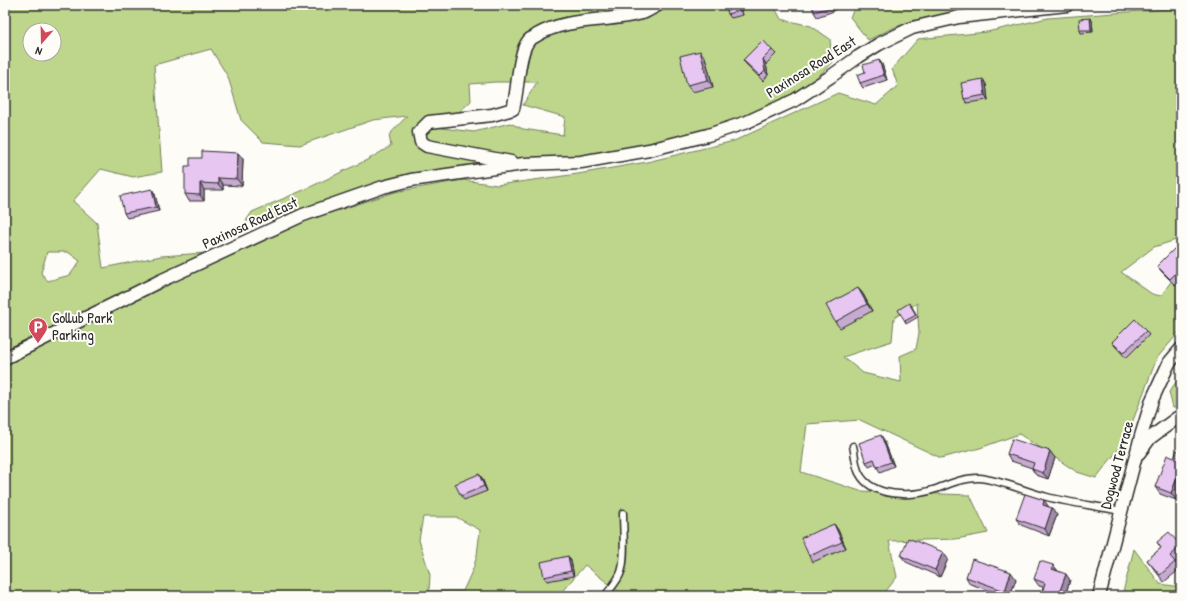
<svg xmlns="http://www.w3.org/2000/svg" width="1186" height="601" viewBox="0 0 1186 601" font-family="'Patrick Hand',sans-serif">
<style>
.green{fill:#bdd68c;stroke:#74805c;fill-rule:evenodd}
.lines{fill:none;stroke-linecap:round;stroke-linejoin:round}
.service-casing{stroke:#2b2b2b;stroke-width:9}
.minor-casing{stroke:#2b2b2b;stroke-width:15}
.service{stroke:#fdfcf7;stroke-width:6}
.minor{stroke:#fdfcf7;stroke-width:12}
.wall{fill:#c7aad0;stroke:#2b2b2b}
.shaded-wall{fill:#a28ba9;stroke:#2b2b2b}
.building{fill:#e7c6f2;stroke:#2b2b2b}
.labels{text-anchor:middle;stroke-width:4;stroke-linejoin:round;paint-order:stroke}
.street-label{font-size:15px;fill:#2b2b2b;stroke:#fdfcf7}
.poi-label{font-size:15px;fill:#2b2b2b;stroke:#fdfcf7;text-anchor:start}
</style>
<rect width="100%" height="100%" fill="#fdfcf7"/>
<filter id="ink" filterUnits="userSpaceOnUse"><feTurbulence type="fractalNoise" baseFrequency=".025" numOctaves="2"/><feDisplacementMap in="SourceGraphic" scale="8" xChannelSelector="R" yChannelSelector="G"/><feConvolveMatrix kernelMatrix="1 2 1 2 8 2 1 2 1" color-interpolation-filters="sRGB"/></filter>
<g filter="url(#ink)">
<g class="green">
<path d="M5,5H779L776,10L781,19L811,26L830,39L832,62L813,82L787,100L751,115L711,128L623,152L528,160L445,171L370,185L309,207L264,221H246L252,212L306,189L369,159L391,146L389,135L407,116L373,120L300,145L263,142L241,120L228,77L211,49L154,65L162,172L133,177L101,169L73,201L97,223L103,268L161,256L205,253L216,261L290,226L395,192L463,180L497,185L578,174L647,162L734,141L838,93L876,105L898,86L892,69L918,39L987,32L1048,18L1181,8V243L1179,239L1154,247L1121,272L1152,294L1161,296L1181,267V330L1157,358L1125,441L1096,478L1077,472L1019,434L980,448L941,458L860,420L807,424L801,472L860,491L970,495L988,533L956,539L889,541L897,577L882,596H624L585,565L558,596H5ZM30,30H54V54H30ZM495,82H537L523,105L565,117L563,135L523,129L510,123L474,132L442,128L471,101L470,84ZM47,252H68L80,261L70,275L48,281L41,273ZM917,303L919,333L916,349L900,356L901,382L863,373L843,357L892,341L894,318ZM423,517H456L480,530L477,555L473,569L463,591H429L430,575L419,540Z"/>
<polygon points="856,5 1009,5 925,18 895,27 868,40 850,17"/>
<polygon points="1181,375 1181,407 1173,408 1169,392"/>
<polygon points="1134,549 1160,584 1181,587 1181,596 1122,596"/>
</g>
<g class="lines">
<defs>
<g id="service">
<path d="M853,446C855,454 855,465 859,473C872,498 912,497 936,489C949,484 965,477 980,478C1003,481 1024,491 1047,497C1071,503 1097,506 1121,511"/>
<path d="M605,596C610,589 618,581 621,572C626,559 623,528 623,513"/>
</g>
<g id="minor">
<path d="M511,162L427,146L421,142L419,132L429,122L492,115L513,109C518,92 518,52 529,40C531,38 535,37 537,35C569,16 610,23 645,12C649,10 654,7 658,5"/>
<polyline points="5,358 158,282 303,215 383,187 411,180 524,164 581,162 649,150 708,135 747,122 795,100 830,77 858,57 879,44 912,28 959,17 1067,5"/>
<polyline points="1139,453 1150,438 1177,418 1181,417"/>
<polyline points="1099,596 1141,436 1152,400 1169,363 1181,349"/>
</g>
</defs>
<use href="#service" class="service-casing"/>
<use href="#minor" class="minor-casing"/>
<use href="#service" class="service"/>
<use href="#minor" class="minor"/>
</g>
<g class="wall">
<polygon points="740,5 743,15 731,18 728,14"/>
<polygon points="812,5 832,5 834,11 817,17 814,12"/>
<polygon points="1092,20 1093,32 1081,33 1080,30"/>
<polygon points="772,50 776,54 766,64 768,75 763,81 746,64 743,60"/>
<polygon points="705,57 713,87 692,92 687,85"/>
<polygon points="879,60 882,64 887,80 863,88 860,83 865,72"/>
<polygon points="986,84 988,100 967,103 964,99"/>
<polygon points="238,153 243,159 242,186 223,185 223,190 204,190 204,201 189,201 185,194 202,158"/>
<polygon points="152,189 155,194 159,211 127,218 124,213"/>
<polygon points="1181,242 1181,279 1175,285 1162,272 1157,266"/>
<polygon points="858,288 863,294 872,311 840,328 835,322"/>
<polygon points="911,305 918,317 906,324 905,321"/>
<polygon points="1146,331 1149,335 1126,358 1115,346 1112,342"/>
<polygon points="884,440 894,466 880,472 877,467 876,464 869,467 866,462"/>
<polygon points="1181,451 1181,486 1176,500 1160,494 1155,487 1174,458"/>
<polygon points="1007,454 1055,458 1048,479 1036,475 1032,469 1032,468 1011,461"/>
<polygon points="479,474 482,478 487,491 464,500 461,496"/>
<polygon points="1049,507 1057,515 1049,536 1021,525 1016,519"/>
<polygon points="834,524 838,530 846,548 813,562 809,556"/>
<polygon points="1157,542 1181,546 1181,557 1175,562 1180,569 1164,582 1147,560 1161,548"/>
<polygon points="568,556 571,561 574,576 547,581 544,577"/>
<polygon points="901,556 948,559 940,577 906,562"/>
<polygon points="1053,565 1058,571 1070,580 1065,596 1041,596 1043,587 1039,586 1034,579"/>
<polygon points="966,577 1016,579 1010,596 1007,596 970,584"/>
</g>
<g class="shaded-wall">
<polygon points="738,5 740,5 743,15 739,10"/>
<polygon points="830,5 832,5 834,11 831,7"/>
<polygon points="1090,18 1092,20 1093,32 1091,30"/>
<polygon points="700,51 705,57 713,87 708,80"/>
<polygon points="763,59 766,64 768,75 765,71"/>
<polygon points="879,60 882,64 887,80 884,75"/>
<polygon points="983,79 986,84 988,100 985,95"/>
<polygon points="238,153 243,159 242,186 237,179"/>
<polygon points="218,178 223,185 223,190 218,184"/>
<polygon points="200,183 204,190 204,201 200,195"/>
<polygon points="152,189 155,194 159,211 156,207"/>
<polygon points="858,288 863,294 872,311 867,304"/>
<polygon points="881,435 884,440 894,466 891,462"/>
<polygon points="1050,451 1055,458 1048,479 1043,473"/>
<polygon points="1180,470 1181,471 1181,486 1176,500 1171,493"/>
<polygon points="479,474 482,478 487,491 484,486"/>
<polygon points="1044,500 1049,507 1043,505"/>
<polygon points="1052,508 1057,515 1049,536 1045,529"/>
<polygon points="834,524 838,530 846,548 842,542"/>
<polygon points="943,552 948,559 940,577 935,570"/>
<polygon points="568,556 571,561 574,576 571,571"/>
<polygon points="1053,565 1058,571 1052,569"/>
<polygon points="1011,572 1016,579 1010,596 1009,596 1005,591"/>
<polygon points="1066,574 1070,580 1065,596 1058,596"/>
</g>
<g class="building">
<polygon points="726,5 738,5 739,10 728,14"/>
<polygon points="812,5 830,5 831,7 814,12"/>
<polygon points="1090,18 1091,30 1080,30 1079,19"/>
<polygon points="763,40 772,50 763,59 765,71 760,76 743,60"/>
<polygon points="700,51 708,80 687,85 680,56"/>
<polygon points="879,60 884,75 860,83 857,75 865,72 863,65"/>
<polygon points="983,79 985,95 964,99 961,83"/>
<polygon points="202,151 238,153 237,179 218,178 218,184 200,183 200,195 185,194 185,166 190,166 190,158 202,158"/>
<polygon points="152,189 156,207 124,213 120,196"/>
<polygon points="1181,242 1181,268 1170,279 1157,266"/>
<polygon points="858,288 867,304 835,322 826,305"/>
<polygon points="909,303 916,315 905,321 898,310"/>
<polygon points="1135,319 1146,331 1123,353 1112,342"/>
<polygon points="881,435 891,462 877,467 874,459 866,462 859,443"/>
<polygon points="1012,439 1050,451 1043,473 1032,469 1034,463 1007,454"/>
<polygon points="1177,450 1181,451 1181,470 1180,470 1171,493 1155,487 1167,455 1174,458"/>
<polygon points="479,474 484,486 461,496 455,484"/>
<polygon points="1025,494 1044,500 1043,505 1052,508 1045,529 1016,519"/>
<polygon points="834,524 842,542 809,556 801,538"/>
<polygon points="1169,532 1181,546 1170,556 1175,562 1160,575 1147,560 1161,548 1157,542"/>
<polygon points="908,538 943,552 935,570 901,556"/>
<polygon points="568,556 571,571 544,577 541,562"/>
<polygon points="972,559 1011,572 1005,591 966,577"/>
<polygon points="1040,561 1053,565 1052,569 1066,574 1058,596 1041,596 1045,583 1034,579"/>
</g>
</g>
<defs>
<symbol id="parking-pin" viewBox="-11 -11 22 30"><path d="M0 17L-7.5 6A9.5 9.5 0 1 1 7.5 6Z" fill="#d1495b" stroke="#fdfcf7"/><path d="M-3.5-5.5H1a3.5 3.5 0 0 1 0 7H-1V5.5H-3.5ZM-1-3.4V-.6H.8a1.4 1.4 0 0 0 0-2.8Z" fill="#fff"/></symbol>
</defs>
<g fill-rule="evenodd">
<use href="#parking-pin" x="27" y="316" width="22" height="30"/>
</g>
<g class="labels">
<g class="street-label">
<text transform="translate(811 67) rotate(-32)" y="5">Paxinosa Road East</text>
<text transform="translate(250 223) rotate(-25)" y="5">Paxinosa Road East</text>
<text transform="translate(1117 465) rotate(-75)" y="5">Dogwood Terrace</text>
</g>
<g class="poi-label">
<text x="52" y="323">Gollub Park<tspan x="52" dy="17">Parking</tspan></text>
</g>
</g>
<rect width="1186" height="601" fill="none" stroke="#fdfcf7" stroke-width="20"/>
<rect x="10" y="10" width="1166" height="581" fill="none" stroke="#2b2b2b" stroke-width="1.5" filter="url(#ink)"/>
<g transform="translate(42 42) rotate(200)"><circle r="19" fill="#fdfcf7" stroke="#a9a8a5"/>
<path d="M0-3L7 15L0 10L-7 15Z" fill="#d1495b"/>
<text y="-6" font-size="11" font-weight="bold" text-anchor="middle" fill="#2b2b2b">N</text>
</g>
</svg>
